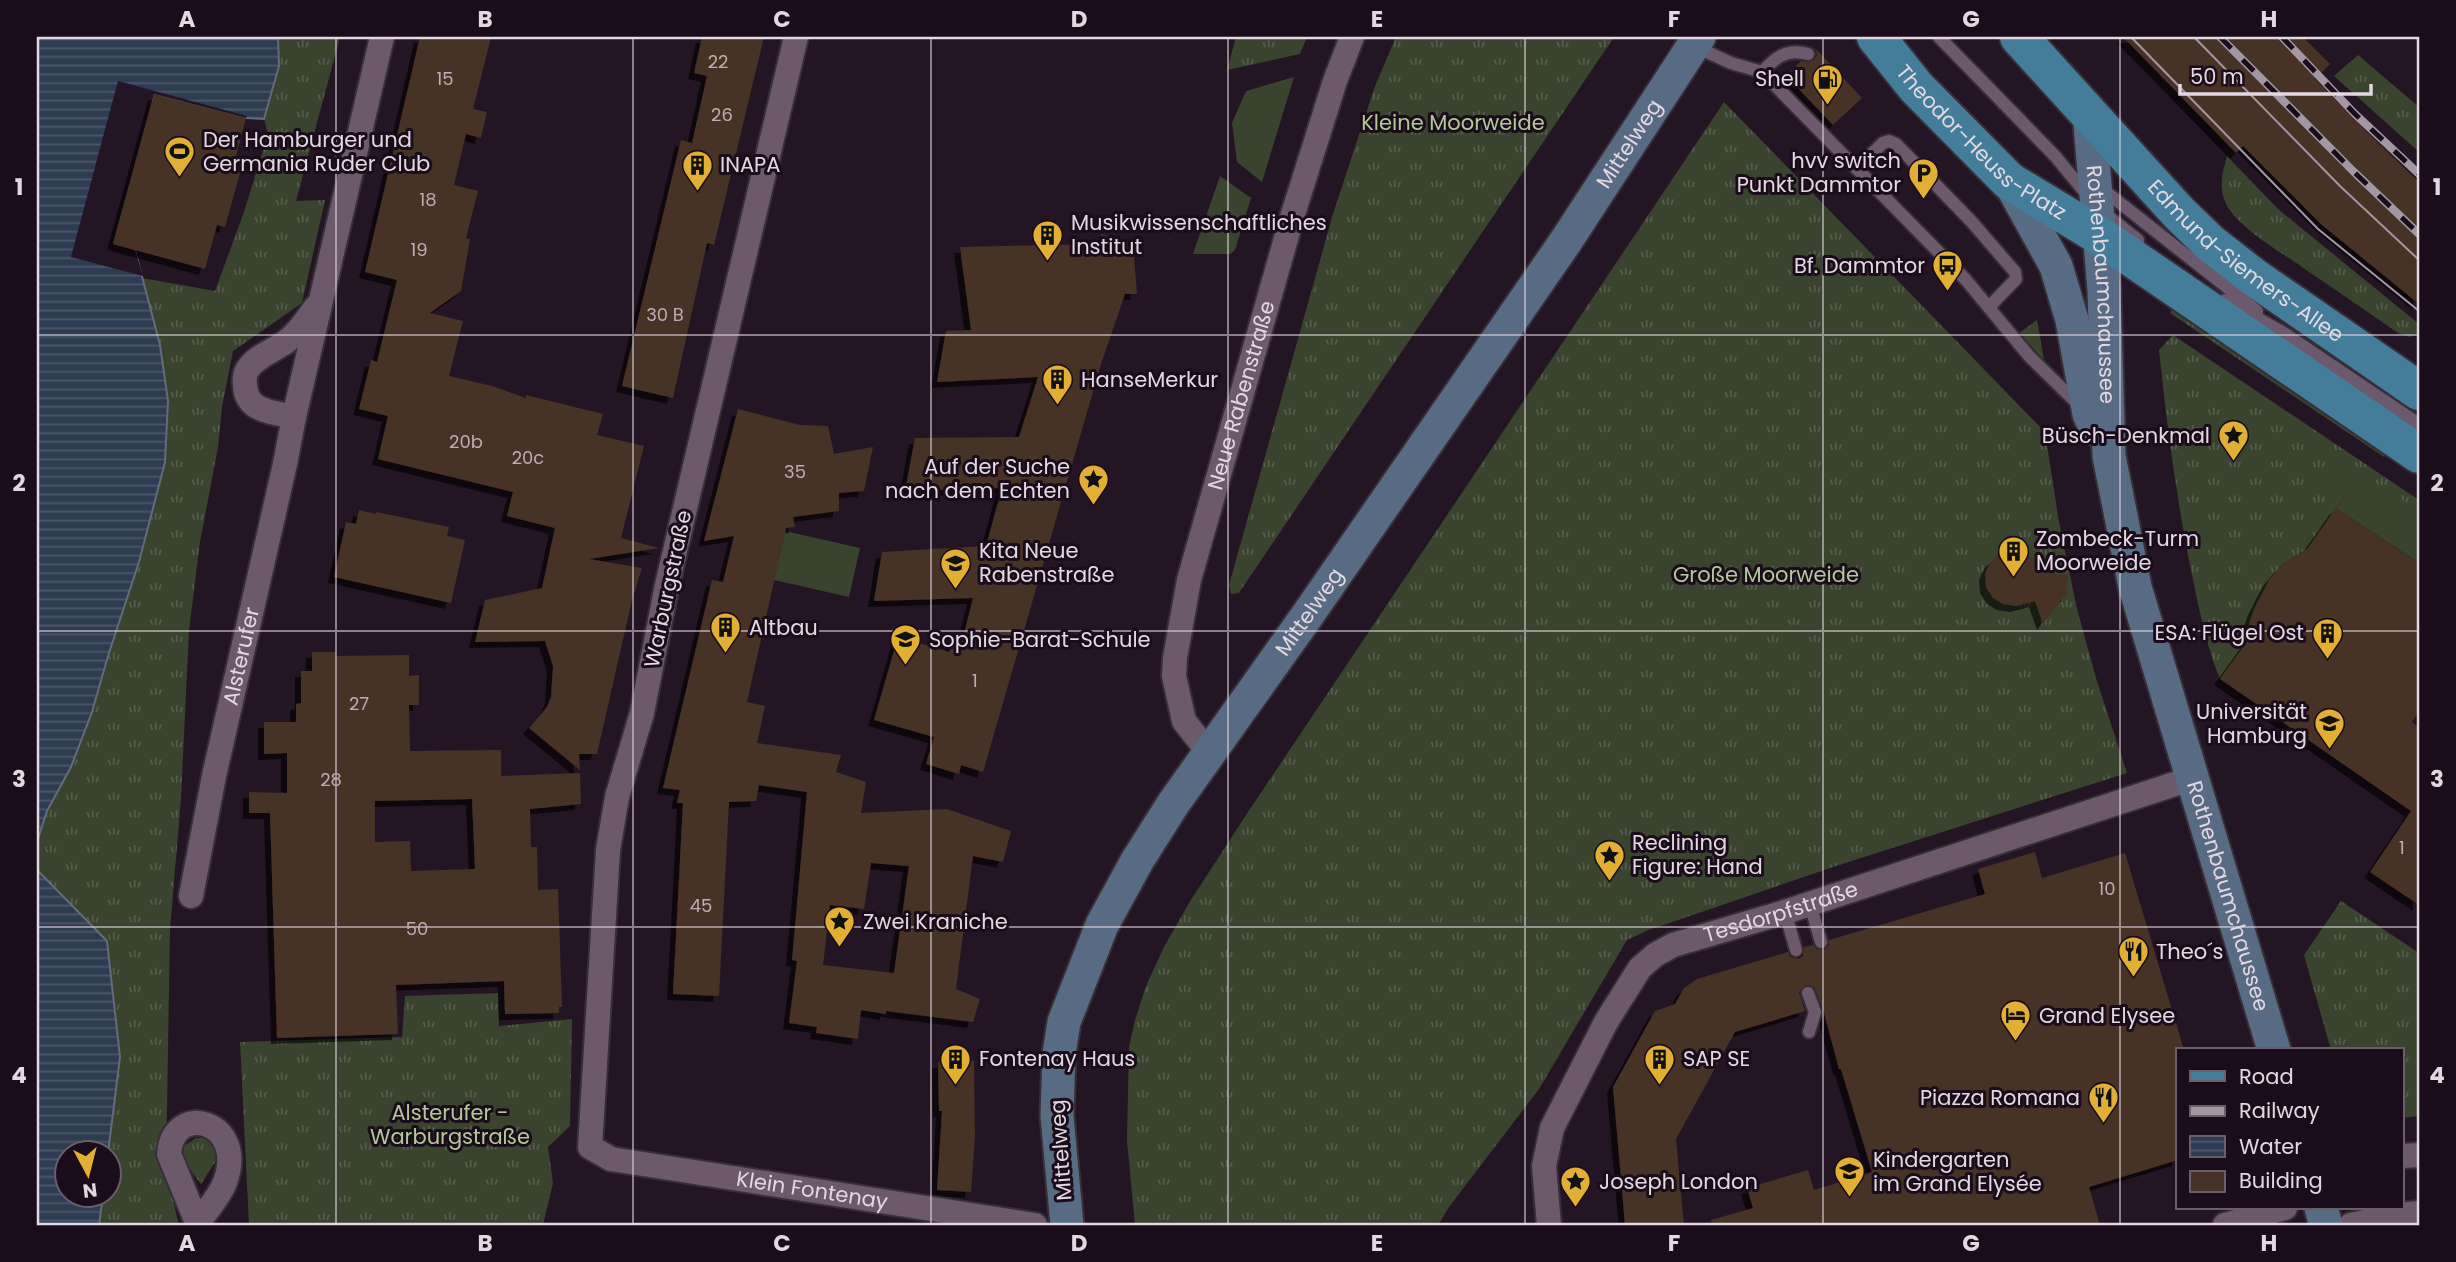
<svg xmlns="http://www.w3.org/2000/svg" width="2456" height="1262" viewBox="0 0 2456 1262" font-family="Poppins,sans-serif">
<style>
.grass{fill:url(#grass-tufts)}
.garden{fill:#39432e}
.water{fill:url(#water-rules);stroke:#646b7d;stroke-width:2}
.pier{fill:#241524}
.building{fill:#463226;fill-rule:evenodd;filter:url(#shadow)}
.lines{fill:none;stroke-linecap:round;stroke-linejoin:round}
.lane-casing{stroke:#372e38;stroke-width:16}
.street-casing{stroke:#372e38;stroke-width:28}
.secondary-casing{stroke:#372e38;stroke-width:37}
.primary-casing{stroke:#372e38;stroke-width:42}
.lane{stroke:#6c5a6c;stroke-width:12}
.street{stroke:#6c5a6c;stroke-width:24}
.secondary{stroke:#576b82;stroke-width:33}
.primary{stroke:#437d99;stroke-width:38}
.tram{stroke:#a397a3;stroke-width:2}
.rail-casing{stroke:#a397a3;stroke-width:8}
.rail{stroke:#1a0c1a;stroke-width:5;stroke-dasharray:16;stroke-linecap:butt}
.grid{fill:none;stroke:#e3d8e2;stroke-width:2;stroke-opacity:0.55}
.labels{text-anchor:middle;stroke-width:6;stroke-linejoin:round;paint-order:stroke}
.number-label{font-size:18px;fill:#bcaeb3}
.poi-label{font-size:21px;fill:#e3d8e2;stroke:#1a0c1a;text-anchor:start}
.park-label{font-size:21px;fill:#b1c997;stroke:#1a0c1a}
.street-label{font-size:21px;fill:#e3d8e2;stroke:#1a0c1a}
.neatline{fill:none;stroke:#e3d8e2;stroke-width:2.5}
.grid-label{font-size:23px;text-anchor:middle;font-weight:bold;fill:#e3d8e2}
</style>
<defs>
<pattern id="grass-tufts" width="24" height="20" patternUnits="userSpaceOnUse" patternTransform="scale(1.75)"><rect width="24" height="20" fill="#39432e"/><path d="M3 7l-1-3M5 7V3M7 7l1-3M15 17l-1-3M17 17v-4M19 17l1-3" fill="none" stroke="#565d4c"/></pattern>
<pattern id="water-rules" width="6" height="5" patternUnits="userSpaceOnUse" patternTransform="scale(1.75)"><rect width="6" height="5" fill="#2e3c52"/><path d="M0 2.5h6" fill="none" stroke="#4c576b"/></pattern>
<filter id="shadow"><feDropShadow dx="-6" dy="6" stdDeviation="0" flood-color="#0009"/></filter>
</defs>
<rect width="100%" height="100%" fill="#241524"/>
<g class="grass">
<polygon points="278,37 340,37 296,201 325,200 302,303 233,351 222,407 218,447 200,542 189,630 181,799 170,929 166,1172 179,1225 99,1225 103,1196 108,1196 108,1154 61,896 37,870 37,842 47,811 71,767 92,712 108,656 139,562 165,462 142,278 215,291 244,212 268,134 264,119 279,66"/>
<polygon points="1236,37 1307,37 1300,54 1227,70"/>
<polygon points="1396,37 1614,37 1239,593 1231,594 1229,585 1333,214 1375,86"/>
<polygon points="2358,55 2419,107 2419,152 2334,76"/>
<polygon points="1724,102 2045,432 2059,522 2077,609 2096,678 2127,773 1839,865 1646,931 1627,940 1539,1089 1449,1207 1438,1225 1135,1225 1127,1140 1129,1047 1135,1020 1146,986 1164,947 1189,903 1248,812"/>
<path d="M2227,156L2278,209L2419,324V334L2409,337L2398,333C2368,312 2339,292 2309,272C2286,255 2233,226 2224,199C2219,184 2223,170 2227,156Z"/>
<polygon points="2175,305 2390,448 2384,457 2170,313"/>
<polygon points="2037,320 2044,360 2019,333"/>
<path d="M2173,335L2419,500V511L2326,480L2345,495L2308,548L2281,566L2269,580L2254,609L2249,624L2248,640L2220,679C2207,648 2200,613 2193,580C2177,504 2167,427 2159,350Z"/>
<polygon points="2341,901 2419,953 2419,1116 2402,1118 2402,1050 2331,1050 2304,955"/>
<polygon points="498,993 499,1026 572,1019 570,1126 548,1147 553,1183 543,1225 249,1225 240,1042 402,1037 405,996"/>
<polygon points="196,1138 205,1138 214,1144 217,1159 201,1184 182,1159 184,1146"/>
</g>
<g class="garden">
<polygon points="1294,77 1262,182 1237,162 1232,123 1246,91"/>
<polygon points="1220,176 1251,198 1235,250 1230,254 1193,254"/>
<polygon points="2345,463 2419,511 2419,563 2336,508 2345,495 2325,480 2334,467"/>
<polygon points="785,531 860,548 849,597 774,580"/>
</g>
<g class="water">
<polygon points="37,37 278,37 279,66 264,119 246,118 154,94 113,244 135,250 160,345 168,401 165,462 139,562 108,656 92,712 71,767 47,811 37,842"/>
<polygon points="37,870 107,941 120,1057 108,1153 66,1154 66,1196 103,1196 99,1225 37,1225"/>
</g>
<polygon class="pier" points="118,81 247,116 246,118 154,94 113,244 135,250 143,276 71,257"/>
<g class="building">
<polygon points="420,37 491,37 473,109 487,112 481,138 466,134 454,185 478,191 466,238 470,239 461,291 430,313 463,321 449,376 492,386 526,398 526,395 603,414 597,435 644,446 621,538 659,548 589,559 642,568 632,600 597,754 579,754 580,770 529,728 547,707 551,697 553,666 545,641 475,642 485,600 542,588 555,528 507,516 513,492 378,459 388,416 359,409 371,360 377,362 397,280 365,272"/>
<polygon points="702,37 764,37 714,245 707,243 673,398 622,386 681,140 692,143 707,76 694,73"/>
<polygon points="2123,37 2303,37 2330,64 2315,79 2371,136 2419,182 2419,304 2322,225 2243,146 2236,153"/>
<polygon points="1815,48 1862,98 1833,125 1795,85 1798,77 1791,71 1801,61 1810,62 1814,60 1817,55"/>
<polygon points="154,94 246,118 234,164 242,166 225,227 217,225 205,269 113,244"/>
<polygon points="1101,234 1133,243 1137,294 1125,294 1101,364 983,772 961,765 959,774 926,764 934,737 874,720 898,637 949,652 953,639 962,642 973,598 874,601 882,552 986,546 1002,488 905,491 915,438 1019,437 1038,377 937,382 946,331 971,330 960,247 1101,244"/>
<path d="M738,409L800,425L828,426L834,454L873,447L864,491L839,493V511L793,517L795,527L786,528L747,702L765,706L757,743L841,755L836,772L866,782L861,813L947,809L1011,831L1003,862L973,856L956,989L980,999L973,1022L886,1011V1014L861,1010L858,1039L816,1033L817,1027L789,1023L797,961L792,960L807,792L759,785L756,801L729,802L719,996L673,994L683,803H677L680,790L663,788L712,580L723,582L734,536L704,541ZM871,863L909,866L894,973L823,965L830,905L864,909Z"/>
<polygon points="2336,508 2419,563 2419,711 2412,722 2419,728 2419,905 2370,872 2411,811 2220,679 2248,640 2249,624 2254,609 2269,580 2281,566 2308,548"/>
<polygon points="359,510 376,514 376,512 449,527 447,536 465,540 451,603 334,577 346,522 356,524"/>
<polygon points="2011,550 2023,552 2034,559 2038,565 2057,575 2068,574 2067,596 2063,597 2043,624 2035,601 2016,606 2003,604 1993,598 1986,587 1985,574 1990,563 1999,554"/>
<path d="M312,652H336V656L409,655V676L419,675V705H409L410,751L501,750V776L580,773L581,804L530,809L531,847H537L538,890L558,889L562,1007H559V1013L505,1014L504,981L396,985L398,1034L277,1038L270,813H249V792L287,793V753L264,754V722H296V704L301,703V671H312ZM472,799L475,869L411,871L410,841L375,842V801Z"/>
<polygon points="2035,852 2042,878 2125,853 2184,1050 2178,1050 2178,1160 2089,1187 2100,1225 1712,1225 1711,1220 1753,1208 1747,1188 1808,1170 1814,1190 1872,1172 1841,1069 1839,1069 1823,1009 1814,987 1806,985 1799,992 1805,1011 1735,1032 1676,1139 1684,1225 1625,1225 1613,1087 1655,1011 1675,1004 1684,988 1697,979 1788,952 1790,957 1798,959 1803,956 1804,947 1813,945 1818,950 1824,950 1829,945 1829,940 1985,894 1978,869"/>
<polygon points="974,1061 975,1137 971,1192 937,1190 942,1111 939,1111 938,1062"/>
</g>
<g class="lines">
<defs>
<g id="lane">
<polyline points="1939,37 2055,156 2088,196"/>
<polyline points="1694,46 1731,63 1762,72 1966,280 2029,356 2080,406"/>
<path d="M1762,72C1776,57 1787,48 1808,54"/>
<polyline points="1774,83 1789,79"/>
<polyline points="1857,168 1883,143 1889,141 1896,144 1971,221 2015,272 2016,279 1989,307"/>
<polyline points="2101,188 2257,311"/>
<polyline points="2103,212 2138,240"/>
<polyline points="2225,300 2284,333 2419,424"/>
<polyline points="1810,904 1821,942"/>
<polyline points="1785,912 1796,950"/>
<polyline points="1808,993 1815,1012 1809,1032"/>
</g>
<g id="street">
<path id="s1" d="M796,37L667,585L642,713L617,797L608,850L590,1147L611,1159L1035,1225"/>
<path d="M294,417C273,412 246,412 245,385C244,380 245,373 248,369C256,356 275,350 287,341C299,332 307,319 315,308"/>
<path id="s2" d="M1209,753L1184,721L1174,676L1175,658L1189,580L1293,214L1335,81L1352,37"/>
<path id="s3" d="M191,896L214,776L285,464L294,417L382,37"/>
<polyline points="2402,1156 2419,1155"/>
<path d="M198,1225L169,1154C173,1100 248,1121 225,1182C220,1196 207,1210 198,1223"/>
<path id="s4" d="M1549,1225L1544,1166L1552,1128L1606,1022L1640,968L1655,955L1673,945L1785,912L2193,778"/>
<polyline points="2225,1225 2285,1208"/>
<polyline points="2351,1225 2397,1215 2419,1213"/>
</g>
<g id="secondary">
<path id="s5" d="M2089,113L2104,290L2109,456L2135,587L2274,1050"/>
<polyline points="2009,181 2056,266 2072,320 2089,414 2096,429"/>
<polyline points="2321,1208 2326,1225"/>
<path id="s6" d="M1067,1225L1057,1116L1059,1054L1064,1022L1102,925L1137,861L1173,804L1309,613L1566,241L1699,37"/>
</g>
<g id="primary">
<path id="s7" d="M1876,37L1916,87L2009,181L2100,236L2419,454"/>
<path id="s8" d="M2019,37L2179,213L2210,243L2255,278L2419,391"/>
</g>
</defs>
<use href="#lane" class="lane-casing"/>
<use href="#street" class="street-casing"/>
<use href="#secondary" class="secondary-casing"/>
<use href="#primary" class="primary-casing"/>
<use href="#lane" class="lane"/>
<use href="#street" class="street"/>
<use href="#secondary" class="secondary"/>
<use href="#primary" class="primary"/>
<g class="tram">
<polyline points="2131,37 2318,229 2419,311"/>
<polyline points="2194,37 2340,186 2419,260"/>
</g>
<defs>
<g id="rail">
<polyline points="2220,37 2353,171 2419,234"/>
<polyline points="2282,37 2355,114 2419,174"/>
</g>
</defs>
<use href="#rail" class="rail-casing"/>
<use href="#rail" class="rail"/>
</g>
<path class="grid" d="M336,37V1225M633,37V1225M931,37V1225M1228,37V1225M1525,37V1225M1823,37V1225M2120,37V1225M37,335H2419M37,631H2419M37,927H2419"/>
<defs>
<symbol id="fuel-pin" viewBox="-11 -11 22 30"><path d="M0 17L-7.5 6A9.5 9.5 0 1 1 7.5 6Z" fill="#e1af34" stroke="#1a0c1a"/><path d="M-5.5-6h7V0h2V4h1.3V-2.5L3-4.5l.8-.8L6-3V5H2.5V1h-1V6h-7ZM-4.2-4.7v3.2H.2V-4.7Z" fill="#111"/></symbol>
<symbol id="stadium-pin" viewBox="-11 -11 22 30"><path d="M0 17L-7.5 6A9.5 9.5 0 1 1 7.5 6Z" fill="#e1af34" stroke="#1a0c1a"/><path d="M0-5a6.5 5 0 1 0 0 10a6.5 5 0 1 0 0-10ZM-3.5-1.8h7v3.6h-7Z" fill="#111"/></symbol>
<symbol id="building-pin" viewBox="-11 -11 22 30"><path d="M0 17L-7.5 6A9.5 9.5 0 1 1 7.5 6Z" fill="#e1af34" stroke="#1a0c1a"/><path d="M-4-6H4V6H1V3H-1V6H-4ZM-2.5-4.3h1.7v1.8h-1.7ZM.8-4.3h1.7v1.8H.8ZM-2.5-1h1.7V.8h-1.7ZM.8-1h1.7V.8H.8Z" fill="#111"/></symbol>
<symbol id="parking-pin" viewBox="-11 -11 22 30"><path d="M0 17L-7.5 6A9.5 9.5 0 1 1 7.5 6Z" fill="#e1af34" stroke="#1a0c1a"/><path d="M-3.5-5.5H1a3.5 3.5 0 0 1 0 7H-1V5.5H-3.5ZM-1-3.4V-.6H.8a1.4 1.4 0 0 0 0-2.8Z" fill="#111"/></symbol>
<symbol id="bus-pin" viewBox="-11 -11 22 30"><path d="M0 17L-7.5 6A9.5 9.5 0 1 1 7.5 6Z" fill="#e1af34" stroke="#1a0c1a"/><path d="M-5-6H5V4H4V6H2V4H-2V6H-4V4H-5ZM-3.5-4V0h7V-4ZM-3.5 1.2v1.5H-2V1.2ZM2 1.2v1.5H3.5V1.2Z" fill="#111"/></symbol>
<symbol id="sight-pin" viewBox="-11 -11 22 30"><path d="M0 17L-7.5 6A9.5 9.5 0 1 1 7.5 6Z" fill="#e1af34" stroke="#1a0c1a"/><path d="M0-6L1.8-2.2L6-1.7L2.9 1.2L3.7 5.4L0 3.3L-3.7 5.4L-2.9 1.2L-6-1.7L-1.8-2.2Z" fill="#111"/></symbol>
<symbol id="school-pin" viewBox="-11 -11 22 30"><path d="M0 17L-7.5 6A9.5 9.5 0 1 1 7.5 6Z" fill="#e1af34" stroke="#1a0c1a"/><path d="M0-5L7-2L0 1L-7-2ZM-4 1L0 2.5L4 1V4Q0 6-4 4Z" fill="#111"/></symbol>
<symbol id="university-pin" viewBox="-11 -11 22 30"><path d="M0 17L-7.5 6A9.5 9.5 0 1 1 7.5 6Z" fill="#e1af34" stroke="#1a0c1a"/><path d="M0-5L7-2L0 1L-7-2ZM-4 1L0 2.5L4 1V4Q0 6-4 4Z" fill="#111"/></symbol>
<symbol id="restaurant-pin" viewBox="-11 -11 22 30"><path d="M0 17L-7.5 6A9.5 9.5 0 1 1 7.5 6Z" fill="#e1af34" stroke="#1a0c1a"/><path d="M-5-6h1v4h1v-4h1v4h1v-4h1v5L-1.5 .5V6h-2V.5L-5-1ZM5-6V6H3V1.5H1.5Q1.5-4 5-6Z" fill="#111"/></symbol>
<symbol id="hotel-pin" viewBox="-11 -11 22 30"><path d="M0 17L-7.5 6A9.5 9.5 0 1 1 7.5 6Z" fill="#e1af34" stroke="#1a0c1a"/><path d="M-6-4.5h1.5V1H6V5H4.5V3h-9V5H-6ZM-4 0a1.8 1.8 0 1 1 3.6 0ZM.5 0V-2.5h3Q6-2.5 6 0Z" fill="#111"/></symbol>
</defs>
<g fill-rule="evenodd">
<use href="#fuel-pin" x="1810" y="62" width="35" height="47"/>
<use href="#stadium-pin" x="162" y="134" width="35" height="47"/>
<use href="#building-pin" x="680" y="148" width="35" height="47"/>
<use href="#parking-pin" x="1906" y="156" width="35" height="47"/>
<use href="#building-pin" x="1030" y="218" width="35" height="47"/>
<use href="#bus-pin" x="1930" y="248" width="35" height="47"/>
<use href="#building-pin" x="1040" y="362" width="35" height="47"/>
<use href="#sight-pin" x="2216" y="418" width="35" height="47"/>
<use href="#sight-pin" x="1076" y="462" width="35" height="47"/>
<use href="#building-pin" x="1996" y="534" width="35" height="47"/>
<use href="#school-pin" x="938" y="546" width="35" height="47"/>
<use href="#building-pin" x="708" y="610" width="35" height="47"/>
<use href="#building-pin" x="2310" y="616" width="35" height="47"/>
<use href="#school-pin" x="888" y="622" width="35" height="47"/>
<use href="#university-pin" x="2312" y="706" width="35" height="47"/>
<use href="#sight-pin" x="1592" y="838" width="35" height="47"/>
<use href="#sight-pin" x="822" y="904" width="35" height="47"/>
<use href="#restaurant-pin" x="2116" y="934" width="35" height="47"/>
<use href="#hotel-pin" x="1998" y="998" width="35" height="47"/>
<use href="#building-pin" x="938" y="1042" width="35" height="47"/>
<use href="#building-pin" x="1642" y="1042" width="35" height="47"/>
<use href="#restaurant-pin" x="2086" y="1080" width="35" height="47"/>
<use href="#school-pin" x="1832" y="1154" width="35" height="47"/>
<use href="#sight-pin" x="1558" y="1164" width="35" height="47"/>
</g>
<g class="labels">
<g class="number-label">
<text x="718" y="68">22</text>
<text x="445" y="85">15</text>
<text x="722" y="121">26</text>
<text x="428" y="206">18</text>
<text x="419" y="256">19</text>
<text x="665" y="321">30 B</text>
<text x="466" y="448">20b</text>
<text x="528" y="464">20c</text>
<text x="795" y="478">35</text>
<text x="975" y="687">1</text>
<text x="359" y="710">27</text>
<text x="331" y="786">28</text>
<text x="2402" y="854">1</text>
<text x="2107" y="895">10</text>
<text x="701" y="912">45</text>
<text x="417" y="935">50</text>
</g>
<g class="poi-label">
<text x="1804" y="86" text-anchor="end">Shell</text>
<text x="203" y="147">Der Hamburger und<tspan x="203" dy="24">Germania Ruder Club</tspan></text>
<text x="1901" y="168" text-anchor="end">hvv switch<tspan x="1901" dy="24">Punkt Dammtor</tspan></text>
<text x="720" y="172">INAPA</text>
<text x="1071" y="230">Musikwissenschaftliches<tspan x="1071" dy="24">Institut</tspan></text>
<text x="1925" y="273" text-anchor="end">Bf. Dammtor</text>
<text x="1081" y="387">HanseMerkur</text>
<text x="2210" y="443" text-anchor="end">Büsch-Denkmal</text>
<text x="1070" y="474" text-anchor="end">Auf der Suche<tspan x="1070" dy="24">nach dem Echten</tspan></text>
<text x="2036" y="546">Zombeck-Turm<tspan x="2036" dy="24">Moorweide</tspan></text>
<text x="979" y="558">Kita Neue<tspan x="979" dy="24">Rabenstraße</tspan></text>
<text x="749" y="635">Altbau</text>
<text x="2304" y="640" text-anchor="end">ESA: Flügel Ost</text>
<text x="929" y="647">Sophie-Barat-Schule</text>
<text x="2307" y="719" text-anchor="end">Universität<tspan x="2307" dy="24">Hamburg</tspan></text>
<text x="1632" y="850">Reclining<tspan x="1632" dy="24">Figure: Hand</tspan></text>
<text x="863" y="929">Zwei Kraniche</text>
<text x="2156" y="959">Theo´s</text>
<text x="2039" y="1023">Grand Elysee</text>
<text x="979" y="1066">Fontenay Haus</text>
<text x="1683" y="1066">SAP SE</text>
<text x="2080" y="1105" text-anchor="end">Piazza Romana</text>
<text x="1873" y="1167">Kindergarten<tspan x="1873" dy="24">im Grand Elysée</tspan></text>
<text x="1599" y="1189">Joseph London</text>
</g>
<g class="park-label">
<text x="1453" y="130">Kleine Moorweide</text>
<text x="1766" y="582">Große Moorweide</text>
<text x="450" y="1120">Alsterufer -<tspan x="450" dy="24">Warburgstraße</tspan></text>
</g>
<g class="street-label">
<text dy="7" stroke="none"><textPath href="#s7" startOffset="150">Theodor-Heuss-Platz</textPath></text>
<text dy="7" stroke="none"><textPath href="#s6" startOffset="1251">Mittelweg</textPath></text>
<text dy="7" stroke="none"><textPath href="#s8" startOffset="320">Edmund-Siemers-Allee</textPath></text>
<text dy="7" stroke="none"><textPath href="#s5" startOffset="172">Rothenbaumchaussee</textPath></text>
<text dy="7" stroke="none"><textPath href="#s2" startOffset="376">Neue Rabenstraße</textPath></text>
<text transform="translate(668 589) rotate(-78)" y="7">Warburgstraße</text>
<text dy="7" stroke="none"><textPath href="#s6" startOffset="684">Mittelweg</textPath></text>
<text dy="7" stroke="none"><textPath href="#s3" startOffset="245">Alsterufer</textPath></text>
<text dy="7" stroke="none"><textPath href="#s5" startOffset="800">Rothenbaumchaussee</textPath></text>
<text dy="7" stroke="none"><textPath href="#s4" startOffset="434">Tesdorpfstraße</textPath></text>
<text transform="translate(1061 1150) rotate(-94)" y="7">Mittelweg</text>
<text dy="7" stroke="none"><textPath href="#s1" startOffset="1360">Klein Fontenay</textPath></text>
</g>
</g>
<rect width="2456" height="1262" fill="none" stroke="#1a0c1a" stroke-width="77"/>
<rect x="2176" y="1048" width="228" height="161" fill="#1a0c1a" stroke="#6a5e6a" stroke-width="2"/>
<rect x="2190" y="1071" width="35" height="10" fill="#437d99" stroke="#6a5e6a" stroke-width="2"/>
<text x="2239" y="1084" font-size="21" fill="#e3d8e2">Road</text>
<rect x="2190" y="1106" width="35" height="10" fill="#a397a3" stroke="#6a5e6a" stroke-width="2"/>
<text x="2239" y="1118" font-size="21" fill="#e3d8e2">Railway</text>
<rect x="2190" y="1136" width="35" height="21" fill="url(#water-rules)" stroke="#6a5e6a" stroke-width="2"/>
<text x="2239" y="1154" font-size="21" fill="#e3d8e2">Water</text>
<rect x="2190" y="1171" width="35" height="21" fill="#463226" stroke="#6a5e6a" stroke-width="2"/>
<text x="2239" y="1188" font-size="21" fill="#e3d8e2">Building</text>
<g transform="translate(88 1174) rotate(173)"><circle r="33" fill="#1a0c1a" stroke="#6a5e6a" stroke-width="2"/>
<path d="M0-5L12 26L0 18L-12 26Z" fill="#e1af34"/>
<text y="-10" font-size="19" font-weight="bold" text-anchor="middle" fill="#e3d8e2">N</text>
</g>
<path d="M2180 84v10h191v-10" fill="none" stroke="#e3d8e2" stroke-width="3.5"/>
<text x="2190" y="84" font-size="21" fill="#e3d8e2" stroke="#1a0c1a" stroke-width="5" paint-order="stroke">50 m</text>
<rect x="38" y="38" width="2380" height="1186" class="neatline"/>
<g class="grid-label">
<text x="187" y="27">A</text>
<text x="485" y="27">B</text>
<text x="782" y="27">C</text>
<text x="1079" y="27">D</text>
<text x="1377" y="27">E</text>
<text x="1674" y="27">F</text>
<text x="1971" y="27">G</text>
<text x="2269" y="27">H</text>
<text x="19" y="195">1</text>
<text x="2437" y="195">1</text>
<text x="19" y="491">2</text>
<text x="2437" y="491">2</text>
<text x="19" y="787">3</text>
<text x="2437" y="787">3</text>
<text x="19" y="1083">4</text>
<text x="2437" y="1083">4</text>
<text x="187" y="1251">A</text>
<text x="485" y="1251">B</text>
<text x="782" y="1251">C</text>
<text x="1079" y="1251">D</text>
<text x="1377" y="1251">E</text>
<text x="1674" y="1251">F</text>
<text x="1971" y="1251">G</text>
<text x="2269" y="1251">H</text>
</g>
</svg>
